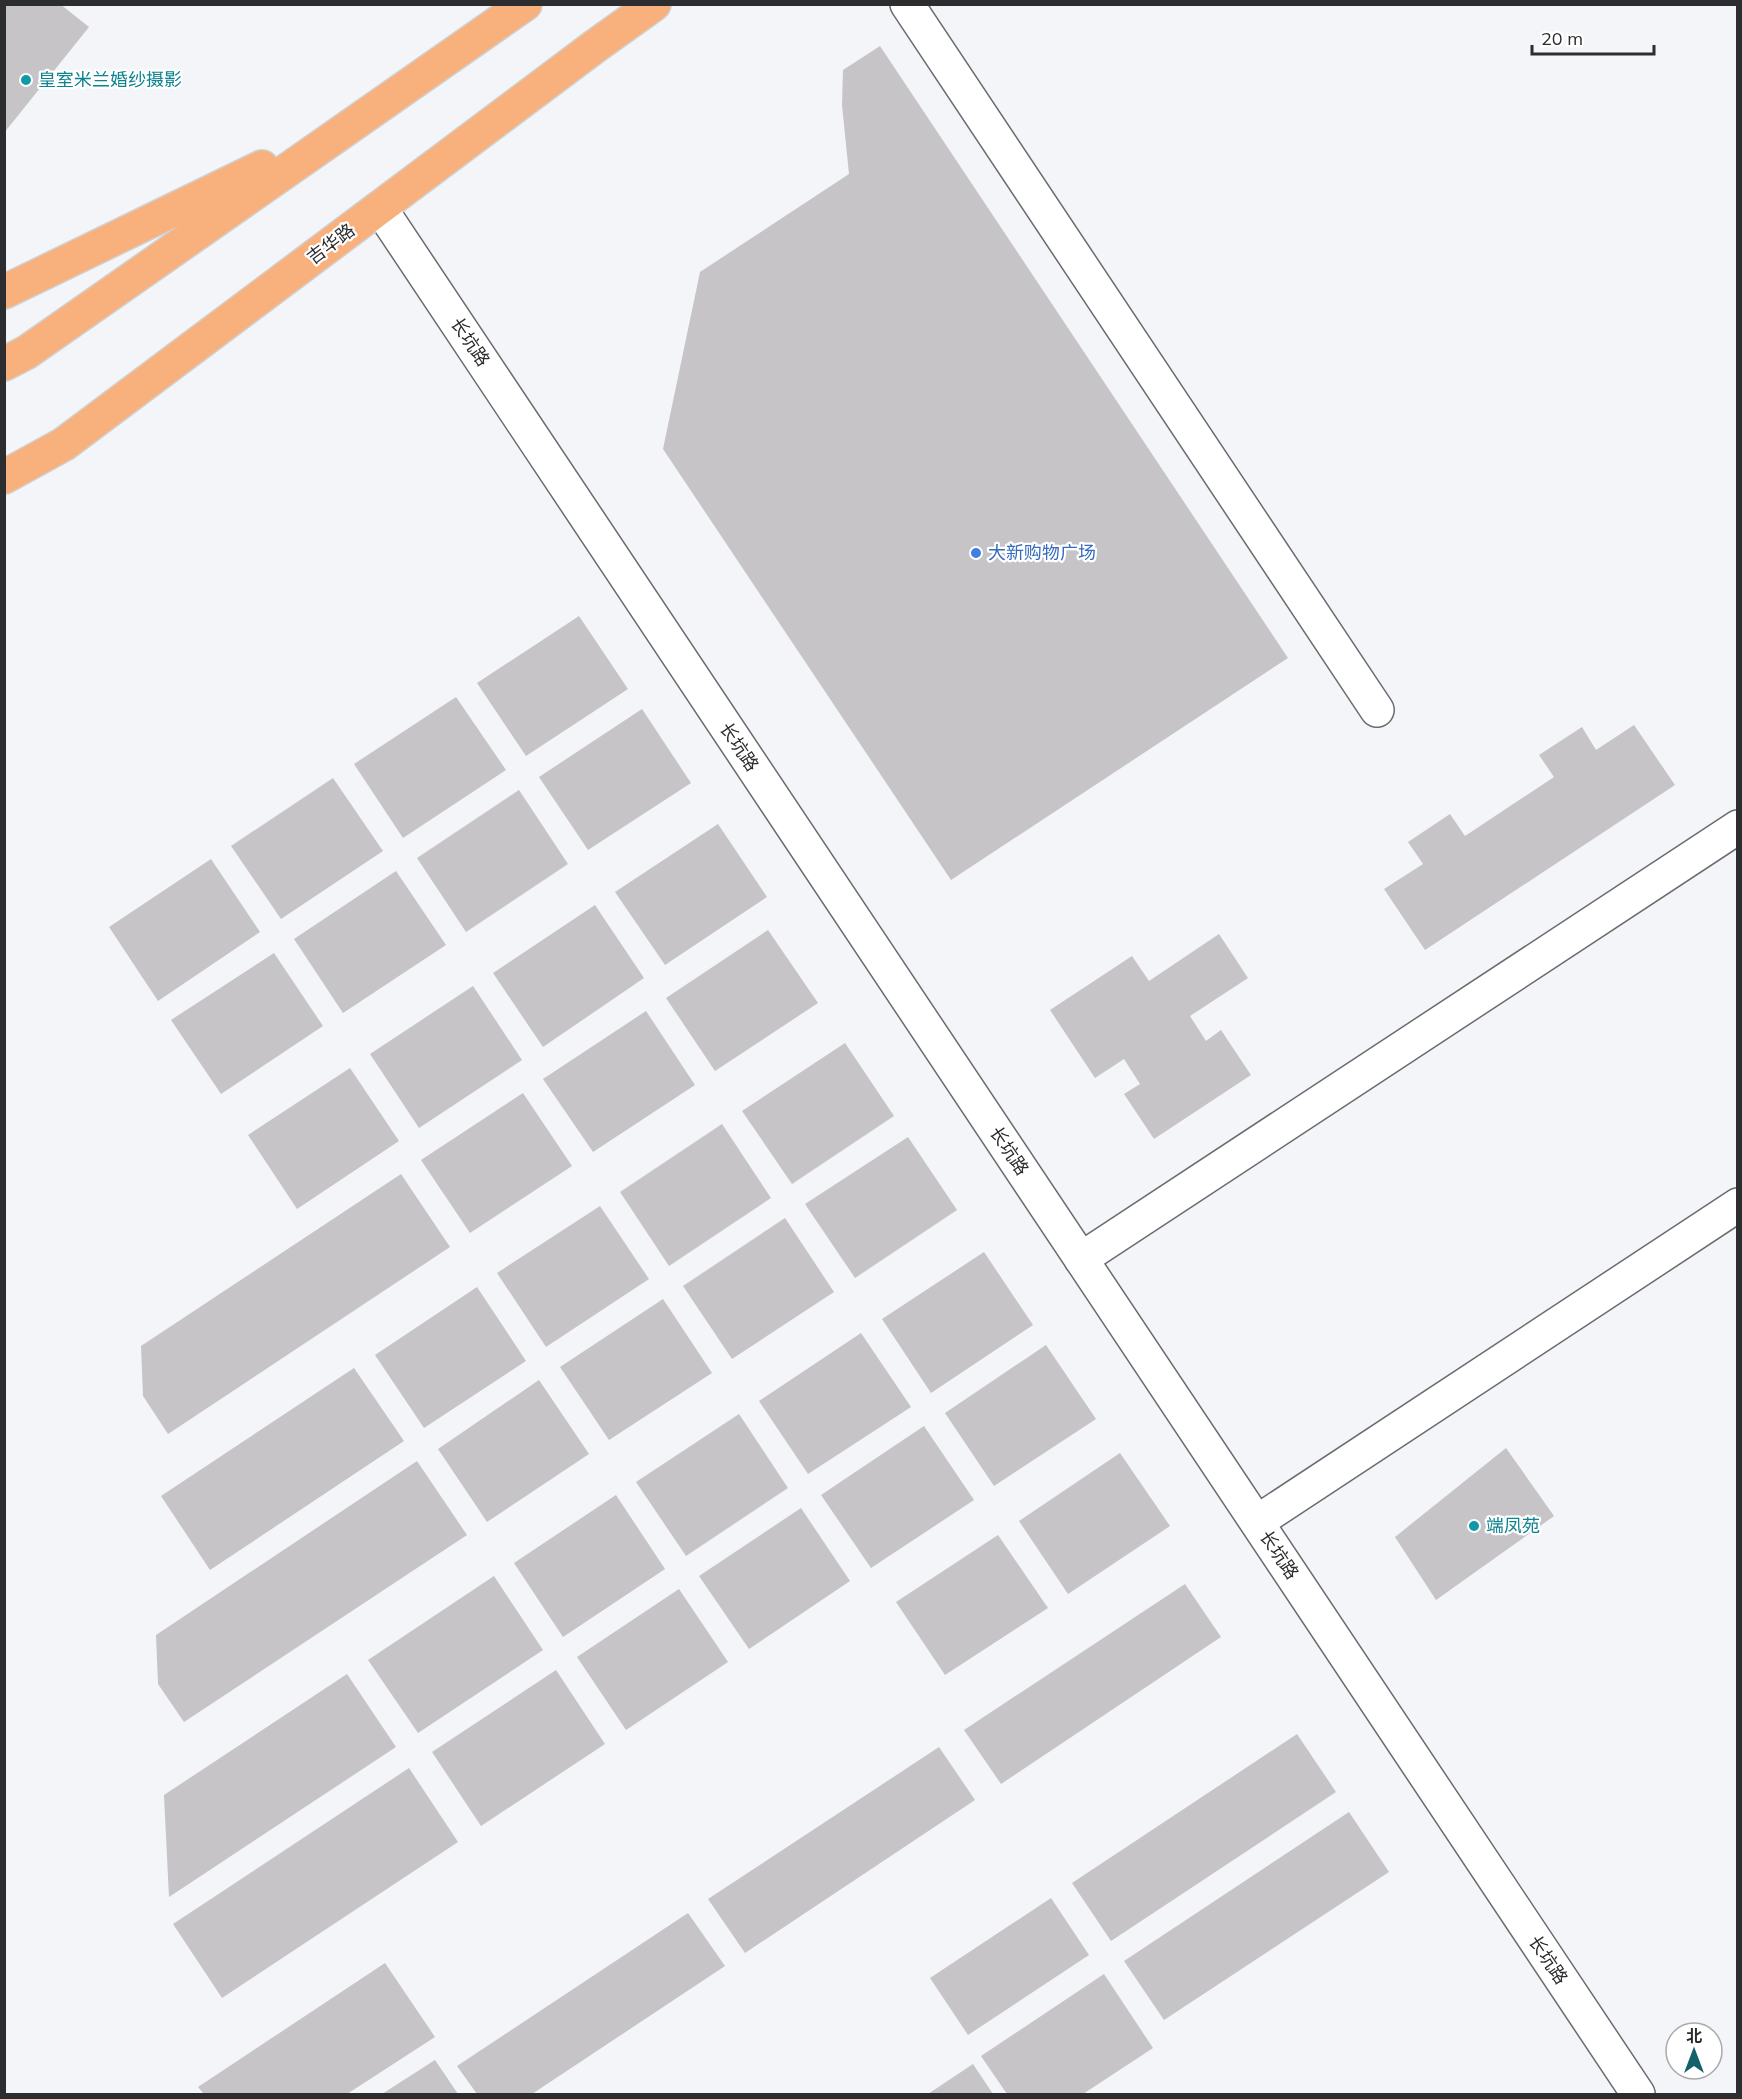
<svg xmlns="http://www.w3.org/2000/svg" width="1742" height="2099" viewBox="0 0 1742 2099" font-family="Mulish,'Noto Sans SC',sans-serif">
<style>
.building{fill:#c6c4c7}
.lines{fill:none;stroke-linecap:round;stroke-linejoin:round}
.street-casing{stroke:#696b6e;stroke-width:36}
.primary-casing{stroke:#d1d1d1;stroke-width:36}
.street{stroke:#fff;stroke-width:33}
.primary{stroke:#f8b07c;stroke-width:33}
.culture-dot{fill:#0f9aa8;stroke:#fff;stroke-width:2}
.shop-dot{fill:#3f7fe0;stroke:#fff;stroke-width:2}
.labels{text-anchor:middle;stroke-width:4.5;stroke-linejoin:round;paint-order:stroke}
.culture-label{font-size:18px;fill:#0d838f;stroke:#fff;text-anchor:start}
.street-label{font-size:18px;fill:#2c2d2e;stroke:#fff}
.shop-label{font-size:18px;fill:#366cbe;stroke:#fff;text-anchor:start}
</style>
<rect width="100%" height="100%" fill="#f3f5f8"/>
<g class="building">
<polygon points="4,4 60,4 89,27 4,133"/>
<polygon points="880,46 1288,658 951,880 663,449 700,272 849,174 842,105 843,70"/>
<polygon points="579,616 628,689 526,756 477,683"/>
<polygon points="456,697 506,770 403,838 354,764"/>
<polygon points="642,709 691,783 588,850 539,777"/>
<polygon points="1634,725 1675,785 1425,950 1384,889 1423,864 1408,842 1450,814 1465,836 1554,777 1539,755 1582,727 1596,750"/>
<polygon points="333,778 383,851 281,919 231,846"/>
<polygon points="519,790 568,864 466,932 417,858"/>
<polygon points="718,824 767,897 665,965 615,892"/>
<polygon points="211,859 260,932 158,1001 109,927"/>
<polygon points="396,871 446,945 343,1013 294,939"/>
<polygon points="595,905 644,978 543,1047 493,973"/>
<polygon points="768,930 818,1003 715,1071 666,998"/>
<polygon points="1219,934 1248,978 1190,1016 1206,1041 1221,1030 1251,1075 1154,1139 1124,1094 1140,1084 1124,1059 1095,1078 1050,1010 1132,956 1149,981"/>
<polygon points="274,953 323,1026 221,1094 171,1020"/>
<polygon points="473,986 522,1060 419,1128 370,1054"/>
<polygon points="646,1011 695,1085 593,1152 543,1079"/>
<polygon points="845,1043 894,1116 792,1184 742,1111"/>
<polygon points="350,1068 399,1141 297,1209 248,1135"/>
<polygon points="523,1093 572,1166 470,1233 421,1160"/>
<polygon points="722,1124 771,1198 669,1266 620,1192"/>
<polygon points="908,1137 957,1210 855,1278 805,1204"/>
<polygon points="401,1174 450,1247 168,1434 143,1396 141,1346"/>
<polygon points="600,1206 649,1279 546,1347 497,1273"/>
<polygon points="785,1218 834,1292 732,1359 683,1286"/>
<polygon points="984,1252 1033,1325 931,1393 882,1319"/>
<polygon points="477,1287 526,1361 424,1428 375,1355"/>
<polygon points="663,1299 712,1373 609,1440 560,1367"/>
<polygon points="861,1333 911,1407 808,1474 759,1401"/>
<polygon points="1046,1345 1096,1419 994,1486 945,1413"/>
<polygon points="354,1368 404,1441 210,1570 161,1496"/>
<polygon points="539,1380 589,1454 487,1522 438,1449"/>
<polygon points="739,1414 788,1488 686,1556 636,1482"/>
<polygon points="924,1426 974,1500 871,1568 821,1495"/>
<polygon points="1506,1448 1554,1516 1436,1600 1395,1537"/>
<polygon points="1120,1453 1170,1526 1068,1594 1019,1521"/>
<polygon points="417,1461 467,1535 184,1722 158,1684 156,1635"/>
<polygon points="616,1495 665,1569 563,1637 514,1563"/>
<polygon points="801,1508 850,1581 749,1649 699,1576"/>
<polygon points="998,1535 1048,1608 945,1675 896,1602"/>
<polygon points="494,1576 543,1650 418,1733 368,1660"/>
<polygon points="1185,1584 1221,1637 1001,1784 964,1730"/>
<polygon points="679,1589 728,1662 626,1730 577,1657"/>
<polygon points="556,1670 605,1744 481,1826 432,1752"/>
<polygon points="347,1674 396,1747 169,1897 164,1795"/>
<polygon points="1297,1734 1336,1792 1111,1941 1072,1883"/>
<polygon points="939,1747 975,1800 745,1953 708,1899"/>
<polygon points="409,1768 458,1842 222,1998 173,1924"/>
<polygon points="1349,1812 1389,1872 1164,2020 1124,1961"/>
<polygon points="1051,1898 1089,1955 968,2035 930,1978"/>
<polygon points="688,1913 725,1966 532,2094 477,2094 457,2066"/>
<polygon points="385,1963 435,2037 347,2094 204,2094 198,2087"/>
<polygon points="1104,1974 1153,2048 1083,2094 1007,2094 981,2056"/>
<polygon points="435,2060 458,2094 382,2094"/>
<polygon points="973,2064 993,2094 928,2094"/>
</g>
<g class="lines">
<defs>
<g id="street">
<polyline points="907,4 1377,710"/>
<polyline points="380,208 1638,2094"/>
<polyline points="1081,1259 1738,827"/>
<polyline points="1257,1522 1738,1205"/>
</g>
<g id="primary">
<polyline points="4,292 262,167"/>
<polyline points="4,364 27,352 525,4"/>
<polyline points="4,477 64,444 594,47 654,4"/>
</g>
</defs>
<use href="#street" class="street-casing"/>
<use href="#primary" class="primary-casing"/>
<use href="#street" class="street"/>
<use href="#primary" class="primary"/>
</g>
<g class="culture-dot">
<circle cx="26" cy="80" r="6"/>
<circle cx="1474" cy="1526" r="6"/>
</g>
<circle class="shop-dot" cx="976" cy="553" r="6"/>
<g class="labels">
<g class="culture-label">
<text x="38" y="86">皇室米兰婚纱摄影</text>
<text x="1486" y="1532">端凤苑</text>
</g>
<g class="street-label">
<text transform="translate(331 244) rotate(-37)" y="6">吉华路</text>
<text transform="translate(470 342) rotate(56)" y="6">长坑路</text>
<text transform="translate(739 747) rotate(56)" y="6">长坑路</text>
<text transform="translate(1009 1151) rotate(56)" y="6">长坑路</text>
<text transform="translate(1279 1555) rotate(56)" y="6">长坑路</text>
<text transform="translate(1548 1960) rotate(56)" y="6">长坑路</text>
</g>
<g class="shop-label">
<text x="988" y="559">大新购物广场</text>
</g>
</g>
<rect width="1742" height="2099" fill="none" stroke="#2c2d2e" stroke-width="12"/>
<g transform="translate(1694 2051)"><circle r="28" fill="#ffffff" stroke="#ababab" stroke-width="1.5"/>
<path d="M0-4.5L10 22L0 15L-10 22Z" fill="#14616b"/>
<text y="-9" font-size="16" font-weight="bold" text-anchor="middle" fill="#2c2d2e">北</text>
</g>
<path d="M1532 45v9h122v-9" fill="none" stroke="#2c2d2e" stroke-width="3"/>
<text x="1541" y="45" font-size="18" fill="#2c2d2e" stroke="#ffffff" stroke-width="4.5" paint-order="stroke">20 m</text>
</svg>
